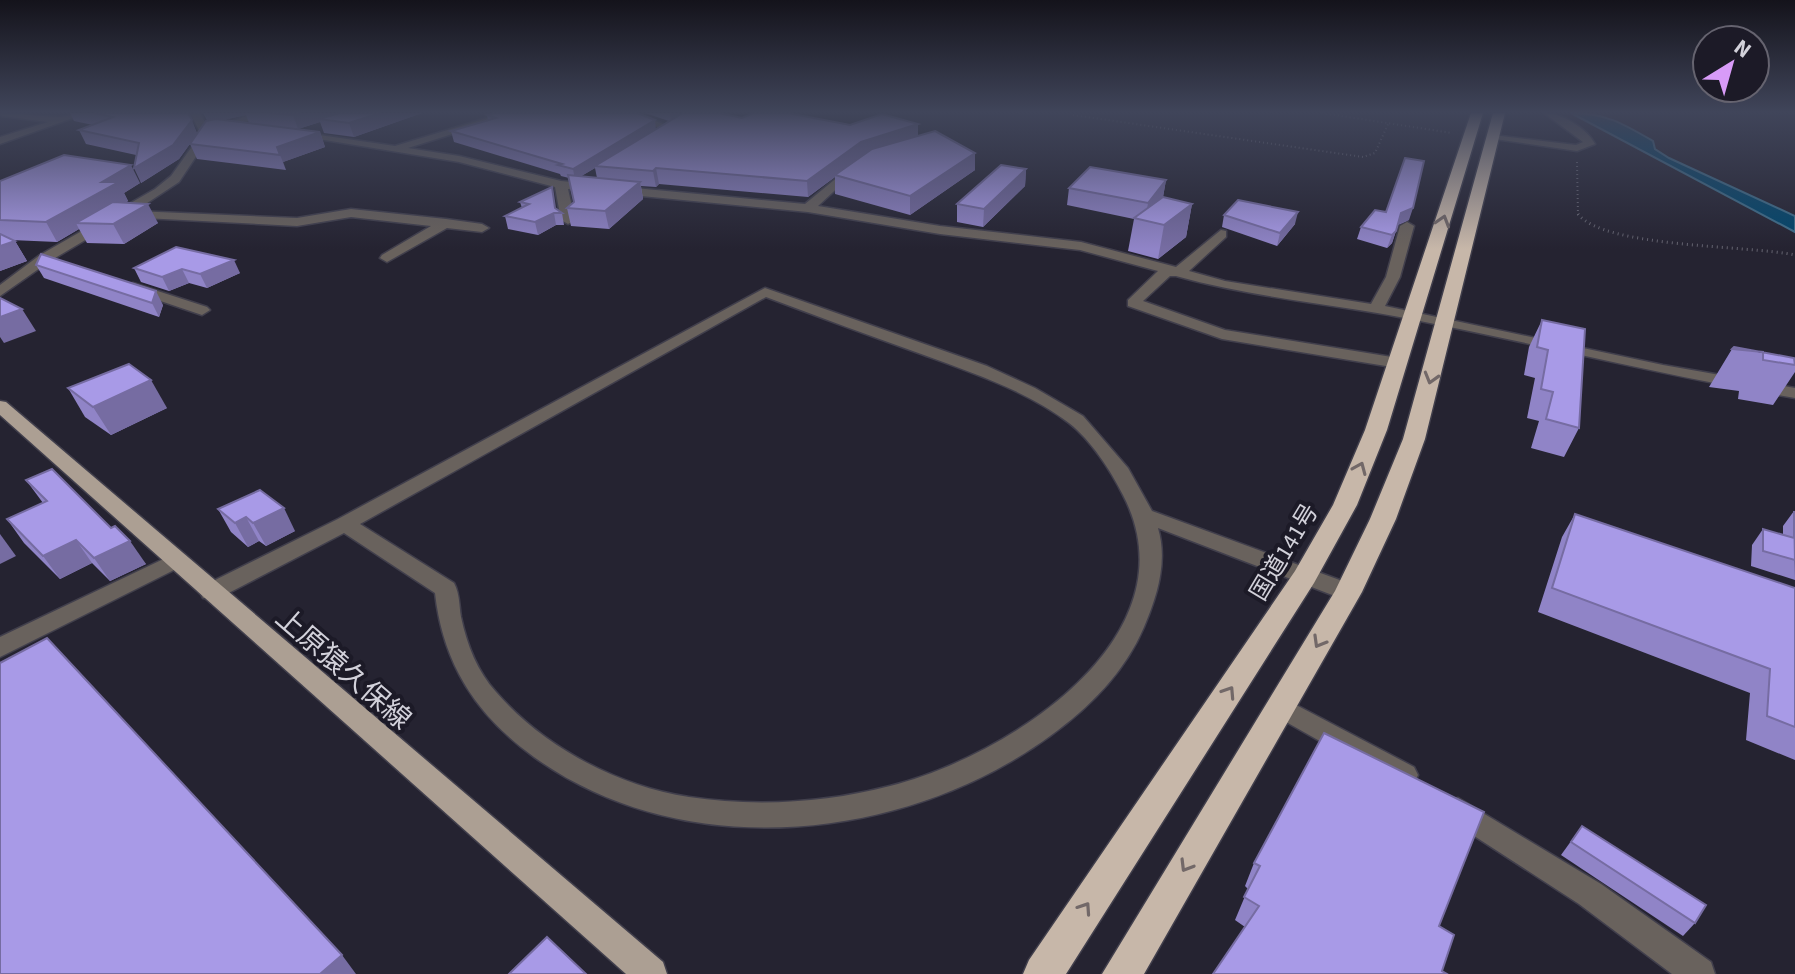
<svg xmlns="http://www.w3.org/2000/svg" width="1795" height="974" viewBox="0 0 1795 974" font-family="'Source Sans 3','Noto Sans JP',sans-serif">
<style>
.water{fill:#00466c;stroke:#3f708d;stroke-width:2}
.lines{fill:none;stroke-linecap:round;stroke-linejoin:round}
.minor-casing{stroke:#413f4c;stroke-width:3}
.major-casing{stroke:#413f4c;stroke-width:3}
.highway-casing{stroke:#413f4c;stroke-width:3}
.path-far1{stroke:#656470;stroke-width:2;stroke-dasharray:1 3;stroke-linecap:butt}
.path{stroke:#656470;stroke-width:3;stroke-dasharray:1 4;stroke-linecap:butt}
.minor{fill:#69625d;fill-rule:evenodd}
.major{fill:#ac9f93;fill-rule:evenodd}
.highway{fill:#c7b7a9;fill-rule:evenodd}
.wall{fill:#9084c7;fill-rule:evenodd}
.shaded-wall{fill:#766ca2}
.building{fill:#a89ae7;stroke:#766ca2;stroke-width:2}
.oneway{stroke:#726868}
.labels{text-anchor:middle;stroke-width:8;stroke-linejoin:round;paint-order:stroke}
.street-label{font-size:24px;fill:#d2d1da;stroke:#1c1a27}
.near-street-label{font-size:28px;fill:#d2d1da;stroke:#1c1a27}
</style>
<rect width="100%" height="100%" fill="#252331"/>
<path class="water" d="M1571,113C1606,113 1624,124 1653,141L1655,149L1669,158L1795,216V232Z"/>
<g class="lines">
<defs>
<g id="minor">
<polygon points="0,113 59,117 87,113 0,144 0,137 48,122 2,116"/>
<polygon points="190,113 200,113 211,134 179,182 135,211 297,218 351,209 446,219 482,224 489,228 482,232 447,228 387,262 380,258 382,255 431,226 351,217 297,226 124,217 50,261 0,296 0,285 40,255 155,189 171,176 201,134"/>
<polygon points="255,113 270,113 226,129 217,127"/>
<path d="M503,113H519L408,148L459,156L561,181L805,204L856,162L860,163V167L818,206L940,226L1081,242L1176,267L1221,230L1226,231V237L1189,271L1225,281L1371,304L1386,277L1400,226L1407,222L1414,226L1400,277L1385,306L1663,365L1795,388V398C1667,376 1542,345 1415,320C1335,304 1254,298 1176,276H1170L1143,301L1225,330L1398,358L1406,363L1398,368L1222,339L1128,306V300L1158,271L1080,250L940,234L808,212L568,189L575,220L568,224L561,220L555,187L459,162L294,135L299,132L395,146Z"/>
<polygon points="622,113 636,113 678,130 669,132"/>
<path d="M1544,113C1561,113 1587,128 1595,144L1577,151L1488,138L1493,135L1576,145L1583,142Z"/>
<polygon points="133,283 207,307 210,310 202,315 128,290 128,284"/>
<path d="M765,288L987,366L1035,388L1083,416L1128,468L1152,511L1356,586L1359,592L1356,598H1340L1158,528C1168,562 1157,596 1144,627C1125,672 1089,708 1050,736C905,842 684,865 534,757C476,715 443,664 435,593L344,533L219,598H203L200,592L203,586L338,519ZM766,297C819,317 871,336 924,355C973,373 1027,391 1069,423C1091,440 1111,471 1123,495C1197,637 1006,757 890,786C826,803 754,807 689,797C617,786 544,747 496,692C477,671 467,645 461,617C459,606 460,594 454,583L360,524Z"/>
<polygon points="174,554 182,556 185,561 182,566 0,657 0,637"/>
<polygon points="1281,697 1414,767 1418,775 1414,783 1404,787 1394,783 1272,714 1268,707 1272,700"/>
<polygon points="1458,798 1601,884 1711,962 1715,974 1672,974 1579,904 1448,819 1444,810 1448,801"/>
</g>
<polygon id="major" points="0,401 6,402 663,962 667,974 626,974 0,415"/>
<g id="highway">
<polygon points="1471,113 1483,113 1387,430 1357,505 1314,583 1066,974 1023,974 1029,960 1295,571 1333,505 1365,430"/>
<polygon points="1493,113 1505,113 1425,439 1396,519 1362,592 1144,974 1102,974 1335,591 1370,519 1403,439"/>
</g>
</defs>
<use href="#minor" class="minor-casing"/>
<use href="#major" class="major-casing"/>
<use href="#highway" class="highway-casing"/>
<g class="path-far1">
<polyline points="1322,113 1452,133"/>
<polyline points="1073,115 1363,157 1375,153 1389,122"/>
<polyline points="1577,162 1578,216"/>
</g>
<path class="path" d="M1578,214C1604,248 1748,245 1795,255"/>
<use href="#minor" class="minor"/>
<use href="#major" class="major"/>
<use href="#highway" class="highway"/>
</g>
<g class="wall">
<path d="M70,113H188L197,133L207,120L203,113H422L354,137L324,133L320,122L298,129L320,132L325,147L283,162L286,170L197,159L190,144L192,141L179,159L141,183L136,155L86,144L79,130L93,125L74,121ZM246,115L249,123L223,120Z"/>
<path d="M645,113H679V115L742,118L850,125L918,124V136L975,170L910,215L835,194V177L808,197L659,184L656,187L641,186L643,199L609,229L571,226L567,208L574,202L569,178L561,176L560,174L454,142L451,131L488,120L487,115L656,129L669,121ZM595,168L597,178L581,176Z"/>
<polygon points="1026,169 1025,186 983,227 957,222 957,204"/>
<polygon points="1166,180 1163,197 1192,204 1186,237 1158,259 1128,251 1134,219 1067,205 1069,188"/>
<polygon points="0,181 140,183 124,193 128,201 125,203 158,223 124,244 87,243 79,229 57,242 11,240 15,241 27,261 0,271"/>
<polygon points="520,202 556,209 562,213 564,225 556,225 538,235 508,229 505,216 522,208"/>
<polygon points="1224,215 1295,224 1277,246 1222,227"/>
<polygon points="1409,220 1398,225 1392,243 1387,248 1357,239 1361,227"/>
<polygon points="176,247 240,273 207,288 189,283 169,291 141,282 134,268"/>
<polygon points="36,265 163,305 159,317 44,278"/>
<polygon points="1542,320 1579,428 1564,457 1531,448 1539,421 1527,418 1535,378 1524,375 1529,347"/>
<polygon points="1734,347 1795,360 1795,372 1773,405 1738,399 1739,391 1709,387 1732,349"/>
<polygon points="68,388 167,408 111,435 85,417"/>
<polygon points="26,480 146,564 110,581 92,563 60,579 24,543 7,519 43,503"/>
<polygon points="218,509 295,531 266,546 259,541 248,547 231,532"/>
<polygon points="1794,511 1795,580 1751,566 1752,545 1763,529 1783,535 1783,526"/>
<polygon points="1575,514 1795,588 1795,760 1746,740 1750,693 1538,612 1562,537"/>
<polygon points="1582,826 1695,923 1683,936 1561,855"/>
<polygon points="1254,863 1439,926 1442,971 1245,927 1235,920 1248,889 1245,886"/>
</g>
<g class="shaded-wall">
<polygon points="204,113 245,113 246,115 209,123"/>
<polygon points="301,113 350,113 319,119 320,122 298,129 293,115"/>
<polygon points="380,113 422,113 354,137 349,123"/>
<polygon points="670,113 679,113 680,117 671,122"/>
<polygon points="192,120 197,134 179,159 141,183 134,168"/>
<polygon points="655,120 656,130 595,166 595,168 575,180 573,169"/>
<polygon points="918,124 918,139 835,175 835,177 808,197 807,181 861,142"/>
<polygon points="320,132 325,147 283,162 286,170 277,147"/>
<polygon points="975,153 975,170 910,215 910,196"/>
<polygon points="131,165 140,183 124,193 128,201 90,223 76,223 79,229 57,242 46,222 102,182"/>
<polygon points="656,168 659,184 656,187 653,171"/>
<polygon points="1026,169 1025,186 983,227 984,209"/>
<polygon points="1166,180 1163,197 1145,221 1148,203"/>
<polygon points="640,182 643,199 609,229 605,211"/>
<polygon points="148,204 158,223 124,244 113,224"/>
<polygon points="1192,204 1186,237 1158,259 1164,225"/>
<polygon points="1413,208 1409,220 1397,225 1401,213"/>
<polygon points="1298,212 1295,224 1277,246 1280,233"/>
<polygon points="554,213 556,225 538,235 535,222"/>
<polygon points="1396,231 1392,243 1387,248 1392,235"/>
<polygon points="15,241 27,261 0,271 0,246"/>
<polygon points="234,260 240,273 207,288 200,274"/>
<polygon points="182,269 189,283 169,291 162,277"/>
<polygon points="156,291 163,305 159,317 152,303"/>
<polygon points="22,309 36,331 4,343 0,337 0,317"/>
<polygon points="151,380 167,408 111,435 93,407"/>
<polygon points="284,508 295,531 266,546 253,523"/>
<polygon points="246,517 259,541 248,547 235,523"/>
<polygon points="0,534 16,556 0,564"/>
<polygon points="76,540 92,563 60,579 43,556"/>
<polygon points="130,541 146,564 110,581 94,558"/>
<polygon points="342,955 356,974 320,974"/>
</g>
<g class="building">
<polygon points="94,113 188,113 192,120 173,145 134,168 139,143 79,130 113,117"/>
<polygon points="270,113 301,113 293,115"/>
<polygon points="340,113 380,113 349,123 319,119"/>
<polygon points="495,113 637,113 655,120 573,169 558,165 562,164 451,131 496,118 487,115"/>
<polygon points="683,113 719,113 742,118 754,113 788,113 850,125 882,114 918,124 861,142 807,181 656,168 653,171 595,166"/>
<polygon points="216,119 320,132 277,147 280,155 190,144 206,121"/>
<polygon points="935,131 975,153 910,196 835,175 872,149"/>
<polygon points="64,155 131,165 102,182 119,182 46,222 0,220 0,181"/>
<polygon points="1405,158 1424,161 1413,208 1401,213 1396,231 1392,235 1361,227 1375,210 1386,212"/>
<polygon points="1001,165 1026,169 984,209 957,204"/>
<polygon points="1090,167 1166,180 1148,203 1069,188"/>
<polygon points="568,175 640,182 605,211 567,208 574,202"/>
<polygon points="552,187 555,208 562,213 554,213 535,222 505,216 529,204 520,202"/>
<polygon points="1163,197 1192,204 1164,225 1134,218"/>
<polygon points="1238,200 1298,212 1280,233 1224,215"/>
<polygon points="113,202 148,204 113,224 76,223"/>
<polygon points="0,234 15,241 0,246"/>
<polygon points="176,247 234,260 200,274 182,269 162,277 134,268"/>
<polygon points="41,254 156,291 152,303 36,265"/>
<polygon points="0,298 22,309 0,317"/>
<polygon points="1542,320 1585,329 1579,428 1546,419 1553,392 1541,389 1548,350 1537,347"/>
<polygon points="1734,347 1794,358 1795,365 1763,360 1763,352 1732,349"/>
<polygon points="129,364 151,380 93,407 68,388"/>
<polygon points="52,469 111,528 115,526 130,541 94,558 76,540 43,556 7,519 47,501 26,480"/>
<polygon points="260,490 284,508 253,523 246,517 235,523 218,509"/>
<polygon points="1794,511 1795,560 1763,551 1763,529 1794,538"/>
<polygon points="1575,514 1795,588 1795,727 1767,716 1770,669 1552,588"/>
<polygon points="47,638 342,955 320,974 0,974 0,663"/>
<polygon points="1324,733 1484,812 1439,926 1454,935 1442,971 1447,974 1213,974 1259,906 1244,897 1260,866 1254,863"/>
<polygon points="1582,826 1706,905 1695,923 1571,842"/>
<polygon points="547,937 586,974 509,974"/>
</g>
<defs><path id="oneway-chevron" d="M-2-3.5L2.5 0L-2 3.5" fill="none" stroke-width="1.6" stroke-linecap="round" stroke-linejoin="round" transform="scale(2)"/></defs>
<g class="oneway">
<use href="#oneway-chevron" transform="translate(1443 221) rotate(-73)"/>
<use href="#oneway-chevron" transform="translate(1431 378) rotate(106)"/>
<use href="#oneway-chevron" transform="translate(1360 468) rotate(-67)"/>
<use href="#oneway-chevron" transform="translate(1319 642) rotate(120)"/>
<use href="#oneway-chevron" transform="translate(1229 692) rotate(-57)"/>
<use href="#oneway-chevron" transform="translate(1186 866) rotate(121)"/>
<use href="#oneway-chevron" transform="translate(1085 908) rotate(-56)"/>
</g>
<linearGradient id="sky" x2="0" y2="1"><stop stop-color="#14131b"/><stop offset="0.45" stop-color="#40455a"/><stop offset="1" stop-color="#40455a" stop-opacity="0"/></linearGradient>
<rect width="1795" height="249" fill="url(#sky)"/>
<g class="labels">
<g class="street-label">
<text transform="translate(1284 552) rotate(-59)" y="8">国道141号</text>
</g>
<g class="near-street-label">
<text transform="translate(344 668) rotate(41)" y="10">上原猿久保線</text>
</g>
</g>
<g transform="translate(1731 64) rotate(37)"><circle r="38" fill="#1c1a27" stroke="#65636f" stroke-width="2"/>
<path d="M0-6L14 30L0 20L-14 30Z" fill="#d89bf8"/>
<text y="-12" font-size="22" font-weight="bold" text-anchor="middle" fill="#d2d1da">N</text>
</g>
</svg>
